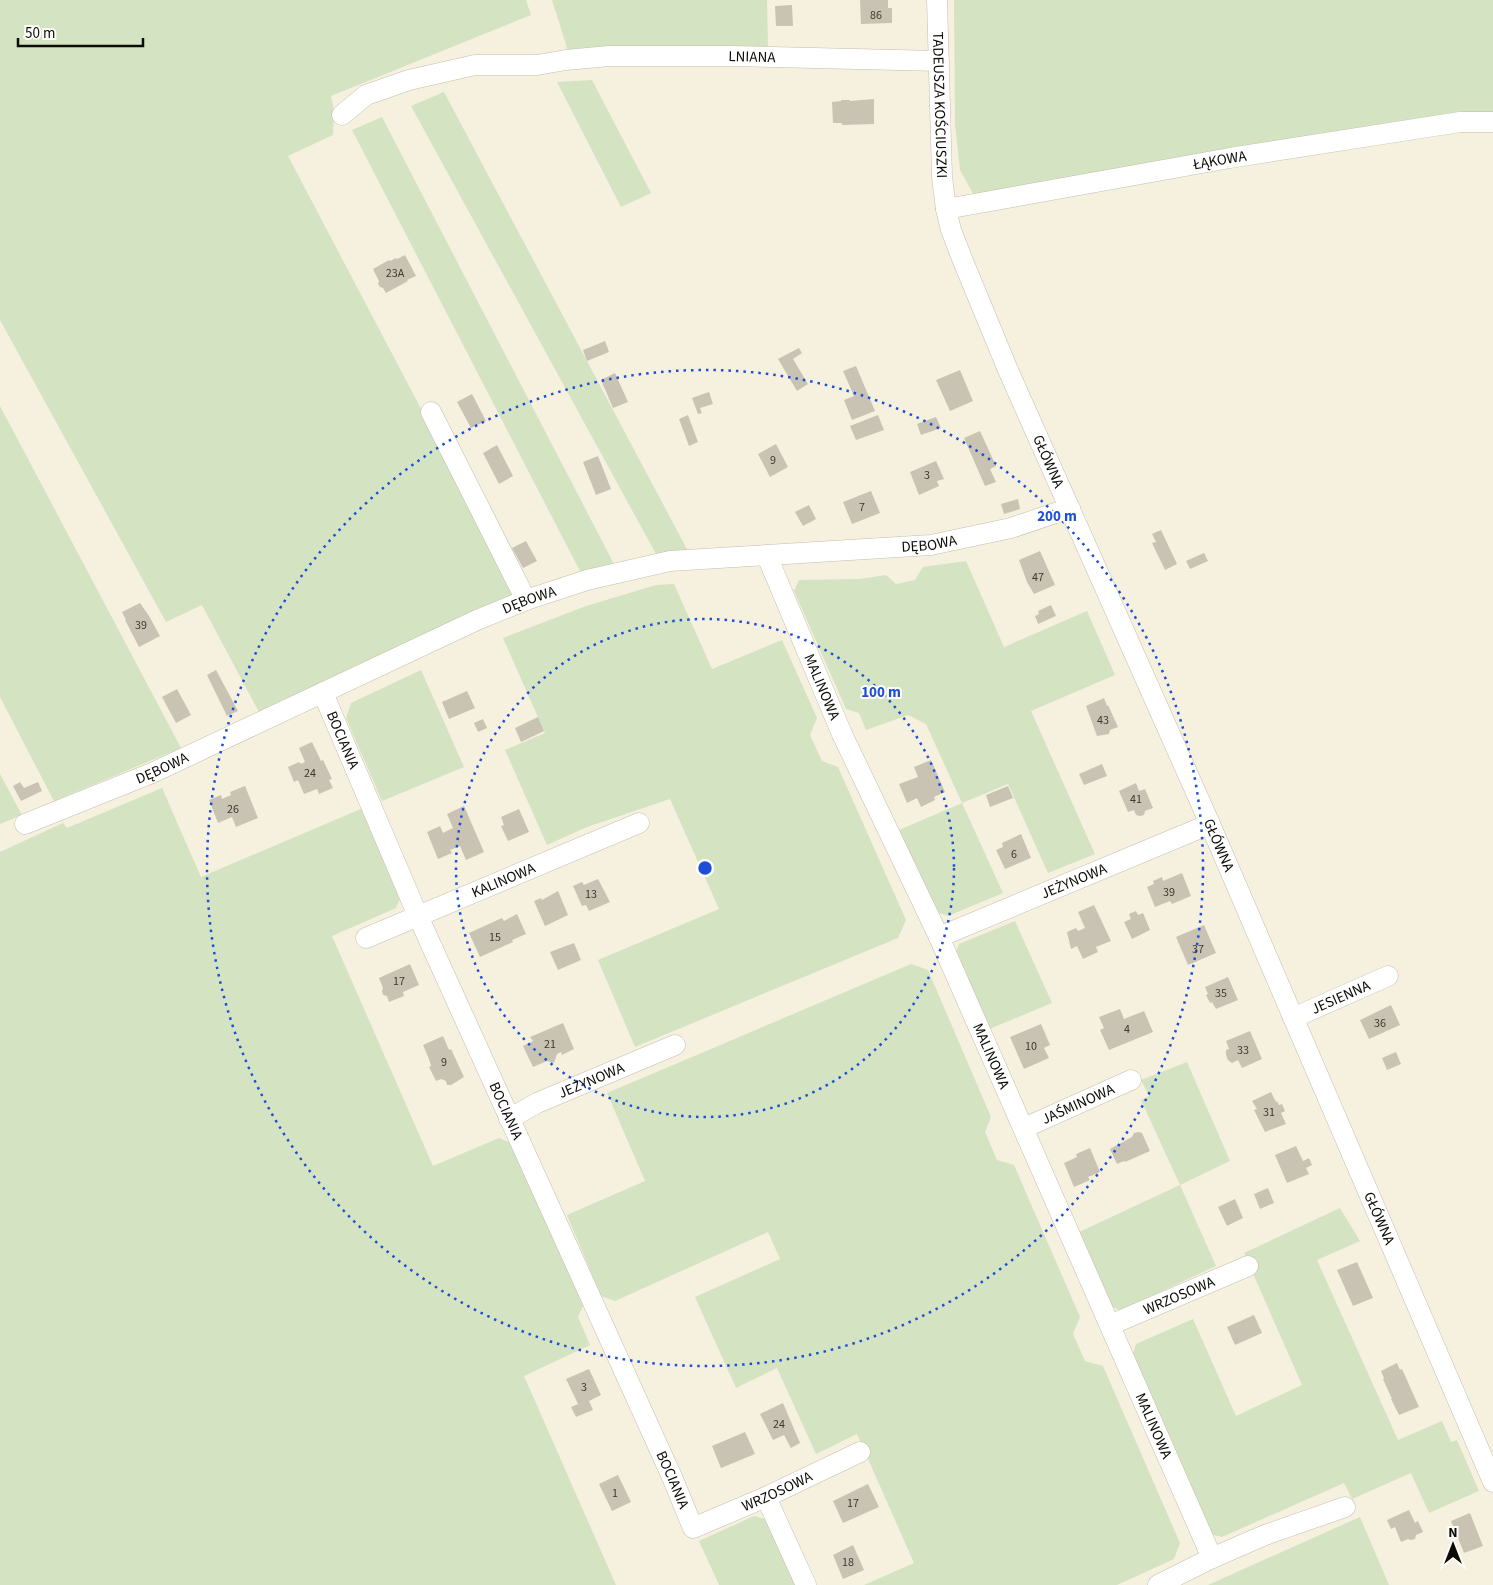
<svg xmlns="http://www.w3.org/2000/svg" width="1493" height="1585" viewBox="0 0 1493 1585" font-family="'Source Sans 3',sans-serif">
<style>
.green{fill:#d4e3c2}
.building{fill:#c9c3b3}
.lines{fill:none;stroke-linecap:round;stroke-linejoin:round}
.minor-casing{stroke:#c3bead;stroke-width:21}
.minor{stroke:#fff;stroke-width:20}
.ring{fill:none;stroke:#1d4ed8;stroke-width:2.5;stroke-dasharray:2.5 5}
.labels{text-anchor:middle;stroke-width:4;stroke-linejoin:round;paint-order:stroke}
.number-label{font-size:12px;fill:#3c3931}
.street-label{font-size:15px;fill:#0d0b06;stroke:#fffefa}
.centre{fill:#1d4ed8;stroke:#fffefa;stroke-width:2.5}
.ring-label{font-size:15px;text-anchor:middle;font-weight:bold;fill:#1d4ed8;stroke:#fffefa;stroke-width:4;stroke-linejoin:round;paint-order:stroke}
</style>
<rect width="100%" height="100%" fill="#f6f0df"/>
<g class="green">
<polygon points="0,0 526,0 531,15 331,96 334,112 333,135 288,156 519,595 260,714 202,605 166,622 0,320"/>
<polygon points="552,0 767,0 768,49 569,54"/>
<polygon points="954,0 1493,0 1493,119 975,197 960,170 955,125"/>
<polygon points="592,80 651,193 621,207 557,82"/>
<polygon points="444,92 689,553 656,554 411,106"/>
<polygon points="382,117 615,566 582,575 352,130"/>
<polygon points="0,406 181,748 54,801 0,697"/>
<polygon points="966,561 1004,647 1087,611 1115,675 1031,711 1095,854 1048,873 1008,784 962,803 1003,893 948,916 934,911 899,830 962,803 926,724 908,715 866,730 859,713 846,709 794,591 799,580 860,579 886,575 896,584 915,580 923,567"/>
<polygon points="674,584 712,669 782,640 817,718 810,735 822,761 838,767 906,920 898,938 635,1047 598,960 719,909 670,799 587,827 547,845 505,750 545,733 503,638 586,606 656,585"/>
<polygon points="421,670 464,767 382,801 346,718 351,703"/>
<polygon points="0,774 22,815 0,824"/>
<polygon points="162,788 201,877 363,808 402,894 396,908 332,936 433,1166 499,1138 513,1144 584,1304 578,1317 590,1345 524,1376 616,1585 0,1585 0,852 63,823 67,828"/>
<polygon points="1015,921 1052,1003 987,1030 954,957 959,944"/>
<polygon points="911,964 928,970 991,1117 985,1132 997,1160 1014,1165 1080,1317 1073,1334 1085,1361 1103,1366 1180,1543 1174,1559 1117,1585 864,1585 914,1563 857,1434 816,1454 777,1368 736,1388 695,1297 780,1259 768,1232 615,1301 601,1296 567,1215 645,1181 607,1093"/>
<polygon points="1187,1062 1230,1161 1180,1185 1216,1266 1121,1310 1108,1306 1077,1233 1180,1185 1141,1100 1149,1096 1141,1080"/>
<polygon points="1340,1208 1360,1241 1317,1260 1398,1440 1442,1421 1451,1442 1457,1440 1479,1491 1429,1513 1411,1473 1352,1499 1344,1483 1222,1537 1207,1533 1131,1359 1136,1344 1193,1319 1236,1416 1302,1385 1244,1253"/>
<polygon points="754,1516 769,1520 797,1585 719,1585 699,1541"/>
<polygon points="1360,1517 1389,1585 1208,1585"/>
</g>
<g class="building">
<polygon points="860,0 888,0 888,8 892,8 892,23 861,24"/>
<polygon points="792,5 793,26 776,26 775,6"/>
<polygon points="874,99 874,124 842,125 842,123 833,123 832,102 841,101 841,100 850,100 850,101"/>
<polygon points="405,255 416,276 407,280 408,281 386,293 383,288 380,287 378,284 379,281 373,269 389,260 390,261 396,258 397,259"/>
<polygon points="605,341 609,352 587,361 583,350"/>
<polygon points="799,348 802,353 793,359 808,384 797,391 778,359"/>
<polygon points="856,366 875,411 852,420 844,400 854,396 843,371"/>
<polygon points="960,370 973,401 950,411 936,380"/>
<polygon points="615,373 628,402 613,408 601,380"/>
<polygon points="709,392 713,404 700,408 702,413 698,414 692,398"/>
<polygon points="472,394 486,421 471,428 457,402"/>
<polygon points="688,415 698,442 689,446 679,419"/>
<polygon points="878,415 884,430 856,440 850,426"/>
<polygon points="936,417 941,428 921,435 917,424"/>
<polygon points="980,431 996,466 990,469 996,482 985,486 964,438"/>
<polygon points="776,444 788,467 770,477 758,454"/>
<polygon points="497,445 513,476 499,484 483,453"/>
<polygon points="598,456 611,489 596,495 583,462"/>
<polygon points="936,461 944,479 937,481 939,486 919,495 910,472"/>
<polygon points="871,491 880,513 852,524 843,502"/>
<polygon points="1018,499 1020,509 1004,514 1001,504"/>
<polygon points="809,505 816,519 803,526 795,512"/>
<polygon points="1161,530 1177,564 1165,570 1152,543 1156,542 1152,534"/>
<polygon points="526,541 537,561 523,568 512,548"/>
<polygon points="1040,551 1055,585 1034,594 1027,582 1019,560"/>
<polygon points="1204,553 1208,561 1190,569 1186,561"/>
<polygon points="140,603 149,616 160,636 139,647 125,620 126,620 122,612"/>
<polygon points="1051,605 1056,616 1038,624 1035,616 1039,614 1038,611"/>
<polygon points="216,670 238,711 227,716 207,675"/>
<polygon points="177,689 191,715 176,723 162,697"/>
<polygon points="467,691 475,708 449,719 442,702"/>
<polygon points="1104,698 1107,706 1108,705 1118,727 1110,730 1109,734 1097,736 1086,706"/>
<polygon points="538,717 544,731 521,742 515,728"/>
<polygon points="483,719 487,728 478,732 474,723"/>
<polygon points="312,742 321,761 323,760 332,779 329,780 333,788 319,794 317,789 304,794 298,780 294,782 288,767 299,762 301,764 305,762 299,748"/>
<polygon points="931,760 945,792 934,797 935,800 921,807 917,798 907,803 899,784 918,777 914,767"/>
<polygon points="1102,764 1107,776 1084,785 1079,774"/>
<polygon points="20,782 24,788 38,782 42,791 21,801 13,786"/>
<polygon points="1136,783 1139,791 1145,789 1153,808 1145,811 1144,815 1140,816 1136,815 1134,810 1128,812 1119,791"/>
<polygon points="245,786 258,818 236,827 232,817 218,823 209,800 221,795 222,799 231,795 230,792"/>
<polygon points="1008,786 1013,798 990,807 986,795"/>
<polygon points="464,806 484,852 466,860 460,846 450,850 452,853 438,859 427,832 440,826 443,833 453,828 447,814"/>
<polygon points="519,809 529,832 508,841 501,826 504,825 501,817"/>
<polygon points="1021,834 1031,858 1005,869 996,850 1003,847 1002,843"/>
<polygon points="1182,873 1191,896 1172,904 1170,901 1155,907 1147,887 1154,884 1153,881 1162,877 1163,881"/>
<polygon points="598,879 610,902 589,911 586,905 582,906 573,886 582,882 584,885"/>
<polygon points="558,891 568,915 545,926 534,901 541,898 542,900"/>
<polygon points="1094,905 1111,941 1096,947 1098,952 1083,959 1077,946 1071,949 1067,932 1076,928 1078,931 1085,928 1078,912"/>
<polygon points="1136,911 1138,915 1143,913 1150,930 1132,939 1124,922 1131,919 1129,914"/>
<polygon points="517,914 526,934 512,940 513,942 480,957 469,933 502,918 504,921"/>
<polygon points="1204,925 1216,953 1188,965 1176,937"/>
<polygon points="574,943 581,960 558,970 550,952"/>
<polygon points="410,964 419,985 403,992 404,996 389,1002 387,996 383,995 382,991 383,988 379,978"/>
<polygon points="1228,977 1238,1000 1216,1009 1212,1002 1210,1003 1206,995 1208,994 1205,987"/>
<polygon points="1391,1005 1400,1025 1369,1039 1360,1020"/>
<polygon points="1120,1009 1124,1019 1144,1011 1153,1032 1109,1050 1100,1030 1104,1028 1099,1017"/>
<polygon points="563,1023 574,1049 562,1055 561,1052 557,1054 554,1063 547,1061 533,1067 523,1046 533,1041 530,1037"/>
<polygon points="1041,1024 1050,1045 1044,1048 1049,1058 1024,1069 1010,1037"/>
<polygon points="1250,1031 1262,1059 1242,1068 1238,1060 1232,1063 1228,1060 1226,1055 1226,1050 1229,1049 1226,1041"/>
<polygon points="443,1036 449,1050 451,1049 464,1077 451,1085 447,1085 446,1081 441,1079 436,1081 429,1067 431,1066 429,1059 423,1045"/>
<polygon points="1396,1052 1401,1064 1387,1070 1382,1058"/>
<polygon points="1271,1092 1276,1102 1277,1101 1279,1105 1282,1104 1285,1111 1281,1113 1286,1124 1265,1132 1254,1110 1257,1109 1252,1101"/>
<polygon points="1138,1132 1142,1133 1150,1151 1125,1162 1124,1161 1117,1164 1110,1149 1132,1137 1134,1133"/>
<polygon points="1296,1146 1303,1161 1309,1158 1312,1165 1306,1168 1309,1174 1287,1183 1275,1155"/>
<polygon points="1090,1148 1100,1172 1088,1177 1090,1180 1074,1187 1064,1163 1077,1157 1076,1154"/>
<polygon points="1268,1188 1274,1203 1260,1209 1254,1194"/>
<polygon points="1235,1199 1243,1218 1227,1226 1218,1207"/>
<polygon points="1357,1262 1373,1298 1353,1306 1337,1270"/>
<polygon points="1254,1315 1262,1333 1235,1345 1227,1327"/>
<polygon points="1397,1363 1400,1370 1402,1369 1419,1407 1399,1415 1391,1399 1392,1399 1383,1379 1384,1378 1381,1371"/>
<polygon points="589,1369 601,1395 589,1401 593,1410 576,1417 571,1407 578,1404 566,1379"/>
<polygon points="783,1403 800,1443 791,1448 784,1435 773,1440 760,1414"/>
<polygon points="745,1432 755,1454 721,1468 712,1446"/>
<polygon points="618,1475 631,1502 612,1511 599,1484"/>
<polygon points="868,1484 879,1507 843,1523 833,1501"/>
<polygon points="1409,1510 1415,1523 1418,1521 1423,1532 1416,1535 1415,1539 1411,1540 1408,1539 1401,1542 1395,1527 1391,1529 1387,1520"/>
<polygon points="1470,1513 1483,1546 1464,1553 1451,1521"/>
<polygon points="853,1545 864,1570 843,1579 833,1555"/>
</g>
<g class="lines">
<defs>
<g id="minor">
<path id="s1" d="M937,0L942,177L946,209L951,230L963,261L1008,370L1210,824L1493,1482"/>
<path id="s2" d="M342,115L366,95L409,80L475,65H537L566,60L609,56H730L939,61"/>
<path id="s3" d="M946,209L1230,158L1460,122H1493"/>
<polyline points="431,412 526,600"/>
<path id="s4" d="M767,556L842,734L939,937L1212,1558"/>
<path id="s5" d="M323,693L418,916L672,1477L693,1528L766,1497L860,1452"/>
<path id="s6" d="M25,824L152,773L477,620L526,600L587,580L670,561L931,545L1011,528L1070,508"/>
<path id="s7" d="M939,937L1210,824"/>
<path id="s8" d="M366,938L639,823"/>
<path id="s9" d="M1293,1018L1388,976"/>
<path id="s10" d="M509,1119L537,1103L675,1045"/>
<path id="s11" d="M1024,1128L1131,1080"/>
<path id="s12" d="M1110,1325L1248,1266"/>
<polyline points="766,1497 806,1585"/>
<polyline points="1158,1585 1212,1558 1265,1535 1345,1507"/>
</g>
</defs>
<use href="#minor" class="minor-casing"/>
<use href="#minor" class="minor"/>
</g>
<g class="ring">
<circle cx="705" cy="868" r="249"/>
<circle cx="705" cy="868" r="498"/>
</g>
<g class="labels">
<g class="number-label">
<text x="876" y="19">86</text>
<text x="395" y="277">23A</text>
<text x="773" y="464">9</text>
<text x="927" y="479">3</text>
<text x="862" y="511">7</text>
<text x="1038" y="581">47</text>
<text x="141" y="629">39</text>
<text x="1103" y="724">43</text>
<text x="310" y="777">24</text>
<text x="1136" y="803">41</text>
<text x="233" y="813">26</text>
<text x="1014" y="858">6</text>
<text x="1169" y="896">39</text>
<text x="591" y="898">13</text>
<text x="495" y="941">15</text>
<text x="1198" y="953">37</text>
<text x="399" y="985">17</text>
<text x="1221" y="997">35</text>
<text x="1380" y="1027">36</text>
<text x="1127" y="1033">4</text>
<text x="550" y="1048">21</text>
<text x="1031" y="1050">10</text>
<text x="1243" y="1054">33</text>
<text x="444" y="1066">9</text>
<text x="1269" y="1116">31</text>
<text x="584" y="1391">3</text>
<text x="779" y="1428">24</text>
<text x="615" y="1497">1</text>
<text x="853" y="1507">17</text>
<text x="848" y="1566">18</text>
</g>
<g class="street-label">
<text dy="5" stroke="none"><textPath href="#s2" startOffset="422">LNIANA</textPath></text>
<text dy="5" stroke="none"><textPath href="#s1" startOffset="105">TADEUSZA KOŚCIUSZKI</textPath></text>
<text dy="5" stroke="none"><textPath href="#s3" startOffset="278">ŁĄKOWA</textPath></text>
<text dy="5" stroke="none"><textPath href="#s1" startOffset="482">GŁÓWNA</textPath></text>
<text dy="5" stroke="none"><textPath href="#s6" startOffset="958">DĘBOWA</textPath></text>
<text dy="5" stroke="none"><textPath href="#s6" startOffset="552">DĘBOWA</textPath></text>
<text dy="5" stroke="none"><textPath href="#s4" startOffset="142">MALINOWA</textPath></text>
<text dy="5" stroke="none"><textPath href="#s5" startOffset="51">BOCIANIA</textPath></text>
<text dy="5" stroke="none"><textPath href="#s6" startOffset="148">DĘBOWA</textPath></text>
<text dy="5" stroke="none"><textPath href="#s1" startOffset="902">GŁÓWNA</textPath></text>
<text dy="5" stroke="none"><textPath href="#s8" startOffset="149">KALINOWA</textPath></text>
<text dy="5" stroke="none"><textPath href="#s7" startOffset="146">JEŻYNOWA</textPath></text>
<text dy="5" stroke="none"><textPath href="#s9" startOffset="52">JESIENNA</textPath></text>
<text dy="5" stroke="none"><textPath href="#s4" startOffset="548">MALINOWA</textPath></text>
<text dy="5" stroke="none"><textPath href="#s10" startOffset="91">JEŻYNOWA</textPath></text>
<text dy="5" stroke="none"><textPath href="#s11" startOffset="59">JAŚMINOWA</textPath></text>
<text dy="5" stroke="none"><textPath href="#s5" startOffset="456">BOCIANIA</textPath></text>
<text dy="5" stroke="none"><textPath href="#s1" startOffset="1308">GŁÓWNA</textPath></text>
<text dy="5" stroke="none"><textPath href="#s12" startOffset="75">WRZOSOWA</textPath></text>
<text dy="5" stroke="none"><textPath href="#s4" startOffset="952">MALINOWA</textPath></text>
<text dy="5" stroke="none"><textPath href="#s5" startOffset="861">BOCIANIA</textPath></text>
<text dy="5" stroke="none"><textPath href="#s5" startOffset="1005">WRZOSOWA</textPath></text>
</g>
</g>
<circle cx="705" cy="868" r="8" class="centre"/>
<g class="ring-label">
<text x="1057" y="521">200 m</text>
<text x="881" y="697">100 m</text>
</g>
<g transform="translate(1453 1545)" stroke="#fffefa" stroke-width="4" paint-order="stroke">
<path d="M0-4L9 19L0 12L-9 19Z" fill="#0d0b06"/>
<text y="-8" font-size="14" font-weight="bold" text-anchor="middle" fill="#0d0b06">N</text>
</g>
<path d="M18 38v8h125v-8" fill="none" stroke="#0d0b06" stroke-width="2.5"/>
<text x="25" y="38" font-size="15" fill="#0d0b06" stroke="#fffefa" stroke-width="4" paint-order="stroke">50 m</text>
</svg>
